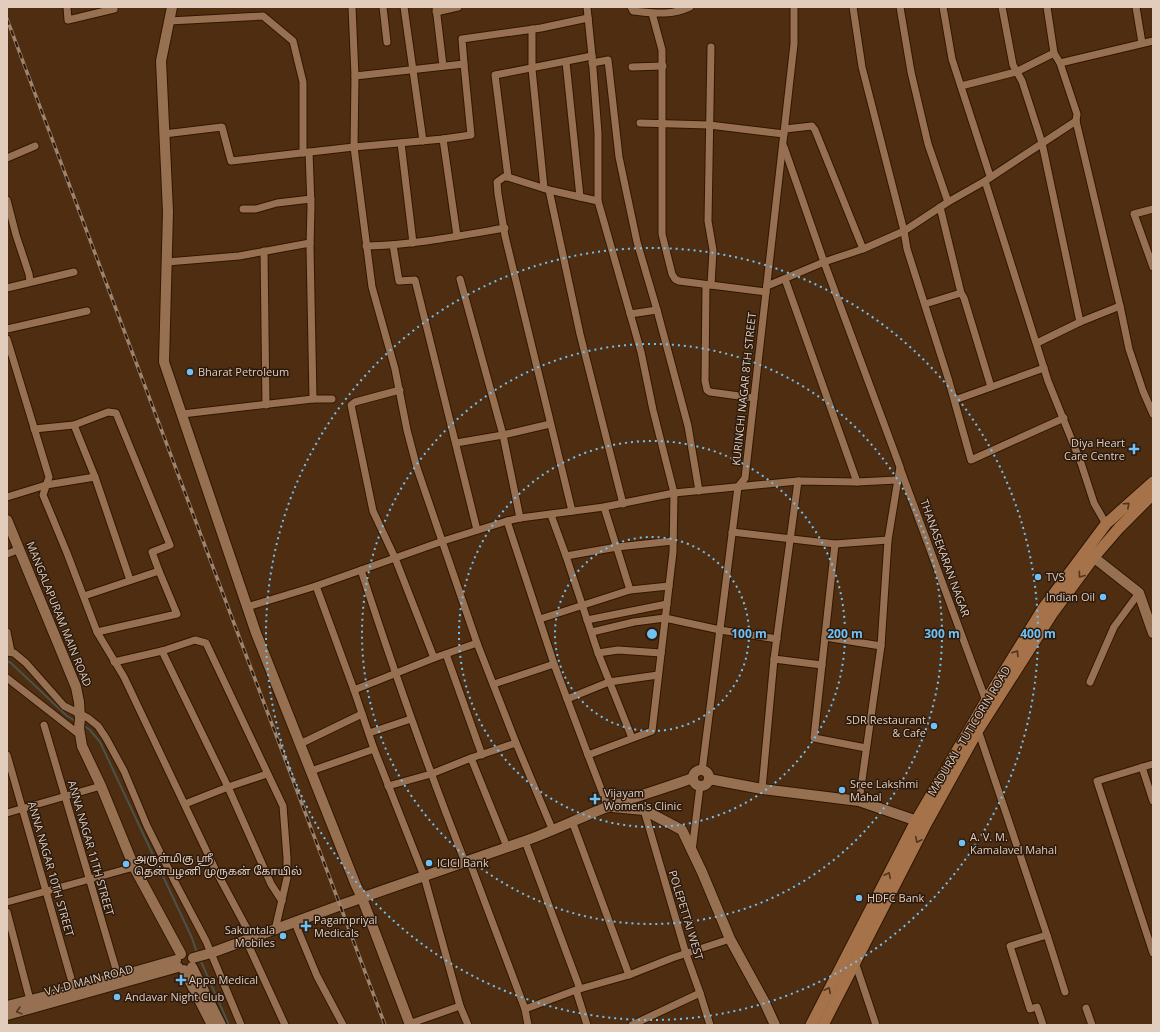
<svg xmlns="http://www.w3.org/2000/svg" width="1160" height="1032" viewBox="0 0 1160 1032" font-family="'Open Sans','Noto Sans Tamil',sans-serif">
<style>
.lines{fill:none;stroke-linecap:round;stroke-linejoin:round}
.stream{stroke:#48534c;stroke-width:2}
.street-casing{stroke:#301702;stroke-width:9}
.secondary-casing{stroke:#301702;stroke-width:12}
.primary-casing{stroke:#301702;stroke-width:13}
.street{stroke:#977052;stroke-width:7}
.secondary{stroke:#977052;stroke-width:10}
.primary{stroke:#a6724a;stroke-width:11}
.rail-casing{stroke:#9e836d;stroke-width:3.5}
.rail{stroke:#2a1a0e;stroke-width:2;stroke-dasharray:6;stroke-linecap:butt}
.oneway{stroke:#4f3420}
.oneway2{stroke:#4b3422}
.ring{fill:none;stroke:#71c1f5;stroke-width:2;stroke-dasharray:2 4}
.poi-dot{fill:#71c1f5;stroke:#2a1a0e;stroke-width:1.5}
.labels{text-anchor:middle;stroke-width:3;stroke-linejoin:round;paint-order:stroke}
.poi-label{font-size:11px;fill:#e2cdbd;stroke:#2a1a0e;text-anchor:start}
.street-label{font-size:11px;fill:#e2cdbd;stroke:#2a1a0e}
.centre{fill:#71c1f5;stroke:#2a1a0e;stroke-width:2}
.ring-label{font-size:12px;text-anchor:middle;font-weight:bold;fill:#71c1f5;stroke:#2a1a0e;stroke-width:3;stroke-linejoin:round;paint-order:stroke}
</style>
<rect width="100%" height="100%" fill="#4f2d10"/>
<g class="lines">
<g class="stream">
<polyline points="7,661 11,663 67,716 77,722"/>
<polyline points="82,725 89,729 100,742 192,938 197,953"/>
<polyline points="200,959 229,1025"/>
</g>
<defs>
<g id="street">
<polyline points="67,7 68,20 114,9 113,7"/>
<polyline points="352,7 355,76"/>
<polyline points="383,7 387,42"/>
<polyline points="404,7 423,141"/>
<polyline points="436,7 443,66"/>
<polyline points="587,7 592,56 598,133 598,201 641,352 653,410 674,493 673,552 652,731 588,755 608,807"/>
<path d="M631,7L633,11C654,13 670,16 690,7"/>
<polyline points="853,7 862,67 904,231 907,249 948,378 971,460 1064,418"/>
<polyline points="900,7 911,72 928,144 948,202"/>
<polyline points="943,7 952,59 990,176"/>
<polyline points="1002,7 1013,65 1022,81 1042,143 1080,322 1037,343"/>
<polyline points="1047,7 1054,53 1060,63 1077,114 1076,121 1120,306 1129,349 1143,391 1153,414"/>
<polyline points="1136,7 1142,43"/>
<polyline points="436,12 458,7"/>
<polyline points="652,13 662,50 662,234 672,274 675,279 679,281 766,292"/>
<polyline points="169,21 263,16 293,41 303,82 303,153"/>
<polyline points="532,29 532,69 544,188"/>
<polyline points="711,47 708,221 713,250 711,285"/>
<polyline points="566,62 580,197"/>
<polyline points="592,63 608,60 619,157 637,242 657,310 688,426 699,491"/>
<polyline points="1060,63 1153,41"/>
<polyline points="632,67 663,66"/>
<polyline points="961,86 1016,72 1054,53"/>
<polyline points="640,123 709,125 784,134"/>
<polyline points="785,129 812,126 815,130 863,249"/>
<polyline points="164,134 222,127 231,161 354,147 443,139 471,135 464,64"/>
<polyline points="443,139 457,236"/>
<polyline points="401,143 413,243"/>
<polyline points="784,147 824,262 900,467 888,540 881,646 859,801"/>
<polyline points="309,152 311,206 310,247 313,399"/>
<polyline points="7,158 35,146"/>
<polyline points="508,177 495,75 592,56"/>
<polyline points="985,181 1048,381 1081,463 1094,503 1106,524"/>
<polyline points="549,190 580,334 623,504"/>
<polyline points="7,200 16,235 29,274 30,282"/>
<polyline points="940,207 961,293 964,298 991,387"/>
<polyline points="243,209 256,209 277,203 311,199"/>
<polyline points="1153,209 1134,214 1153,267"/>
<polyline points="393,245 399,281 415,280 477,530"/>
<path d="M366,246C413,245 459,236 505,228"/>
<polyline points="264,251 266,405"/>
<polyline points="167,262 239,256 310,243"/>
<polyline points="460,279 503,435 520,518"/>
<polyline points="785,279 857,482"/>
<polyline points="706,285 705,381 707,390 710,392 754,398"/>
<polyline points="767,286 824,262 863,249 904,231 948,202 985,181 1076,121"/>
<polyline points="7,288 74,272"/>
<polyline points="925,304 961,293"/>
<polyline points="630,314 657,310"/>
<polyline points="1080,322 1120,306"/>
<polyline points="7,329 87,311"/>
<polyline points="7,339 49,477 43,495 67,553 97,632 124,677 216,871 252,938"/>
<polyline points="400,390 355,402 351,405 373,511 395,558 434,658"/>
<polyline points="955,400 1044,368"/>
<polyline points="182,414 313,399 332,399"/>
<polyline points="74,425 95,477 130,580"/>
<polyline points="34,429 74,425 108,412 116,413 170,545 152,552 159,571 177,614 97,632"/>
<polyline points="456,443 503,435 550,424"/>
<polyline points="900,468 986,701"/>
<polyline points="7,497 46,485 95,477"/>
<polyline points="604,507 630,590"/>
<polyline points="572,511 505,236 498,194 497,182 504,177 508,177 549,190 598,201"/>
<polyline points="551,515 566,556 598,653 632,738"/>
<polyline points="507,521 554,664 588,755"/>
<polyline points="732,532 835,544 888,540"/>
<polyline points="835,544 814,738 866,748"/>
<polyline points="7,554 20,549"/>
<polyline points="566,556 617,547 673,541"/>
<path d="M361,570C393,668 427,766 465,862"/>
<polyline points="316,586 354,690"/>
<polyline points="84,596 159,571"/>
<polyline points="247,607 316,586 443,541 507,521 520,518 604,507 674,493 798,481 857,482 897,480"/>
<polyline points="540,619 630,590 669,586"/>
<polyline points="587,620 667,604"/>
<polyline points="7,632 11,652"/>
<polyline points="592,632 634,622 665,618 720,630 777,639"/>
<polyline points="825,637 881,646"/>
<polyline points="477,643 417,468 407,430 395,369 372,287 354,147 355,76 464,64 462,39 541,28 588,18"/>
<polyline points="162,651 228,787 271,884 282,901"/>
<polyline points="7,652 14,653 26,663 64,706 88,718 98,726 106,738 124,771 147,826 177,886 206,941 241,1025"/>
<polyline points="598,653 618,650 661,653"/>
<polyline points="446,654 482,755"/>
<polyline points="774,659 822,665"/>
<polyline points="114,662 162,651 195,640 206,643 283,806 287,858 287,878 275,930"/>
<polyline points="7,678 80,735"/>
<polyline points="1090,682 1114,627 1139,593"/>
<polyline points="494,684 554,664"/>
<polyline points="567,699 609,682 658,675"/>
<polyline points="44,725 118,976"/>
<polyline points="978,730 1047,935"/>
<polyline points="369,733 411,719"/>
<polyline points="300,744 362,714"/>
<polyline points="7,755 74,989"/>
<polyline points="471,758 507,847"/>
<polyline points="1153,764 1097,781 1153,953"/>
<polyline points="1142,767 1153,801"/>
<polyline points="311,771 374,749"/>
<polyline points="702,771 738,487 745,478 794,44 794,7"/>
<polyline points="388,786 431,774 471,758 516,743"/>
<polyline points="762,789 774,659 798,481"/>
<polyline points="185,804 228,787 267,774"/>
<polyline points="644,810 686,954 700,993 710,1025"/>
<polyline points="7,813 101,786"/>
<polyline points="572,821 629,975"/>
<polyline points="525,841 580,989"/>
<polyline points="692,851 700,786"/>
<polyline points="469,860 525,1009 528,1025"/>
<polyline points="7,902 134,867"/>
<polyline points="7,912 30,1000"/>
<polyline points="295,923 317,976 343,1025"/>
<polyline points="246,940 285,1025"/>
<polyline points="855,962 876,1025"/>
<polyline points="576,990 587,1025"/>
<polyline points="460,1006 424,876 374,749 354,690 434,658 477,643 516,743 553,831"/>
<polyline points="1086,1008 1092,1025"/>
<polyline points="525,1009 576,990 629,975 672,958 730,939"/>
<polyline points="409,1024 460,1006 468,1025"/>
<polyline points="632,1025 700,993"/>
<polyline points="1043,1025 1037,1007 1030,1009 1010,946 1047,935 1065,992"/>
</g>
<g id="secondary">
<polyline points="172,7 161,61 168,212 164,362 256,633 355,883 362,898 410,1025"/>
<polyline points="7,520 76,687 79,702 80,719 79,728 82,746 101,786 134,867 181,954"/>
<polyline points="1087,552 1139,593 1153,633"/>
<circle cx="701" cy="778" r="8"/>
<polyline points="709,779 762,789 859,801 923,823"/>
<polyline points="612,807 644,810 682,830 702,872 730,939 764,1001 775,1025"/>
<path d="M193,958L211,953L341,905L525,841C553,831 579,818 607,807C635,797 665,788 693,778"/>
<polyline points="192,967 221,1025"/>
<polyline points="184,970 212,1025"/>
<polyline points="7,1006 74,989 176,960"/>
<polyline points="7,1015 178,967"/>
</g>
<g id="primary">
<polyline points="811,1025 916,821 986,701 1044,607 1106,524 1153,482"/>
<polyline points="823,1025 926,824 978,730 1052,614 1094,557 1119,528 1153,494"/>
</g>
</defs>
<use href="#street" class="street-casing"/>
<use href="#secondary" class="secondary-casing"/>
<use href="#primary" class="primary-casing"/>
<use href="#street" class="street"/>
<use href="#secondary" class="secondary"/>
<use href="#primary" class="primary"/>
<defs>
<polyline id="rail" points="7,19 385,1025"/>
</defs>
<use href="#rail" class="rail-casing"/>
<use href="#rail" class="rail"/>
</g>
<defs><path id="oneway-chevron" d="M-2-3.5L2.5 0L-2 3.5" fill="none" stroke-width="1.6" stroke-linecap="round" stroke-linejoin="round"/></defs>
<g class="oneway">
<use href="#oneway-chevron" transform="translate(1127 505) rotate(-42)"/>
<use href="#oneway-chevron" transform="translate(1081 575) rotate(126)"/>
<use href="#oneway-chevron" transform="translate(1016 653) rotate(-58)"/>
<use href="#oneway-chevron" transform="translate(918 840) rotate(117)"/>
<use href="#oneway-chevron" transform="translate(888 875) rotate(-63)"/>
<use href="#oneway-chevron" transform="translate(828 990) rotate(-63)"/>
</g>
<use class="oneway2" href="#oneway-chevron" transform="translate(19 1011) rotate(165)"/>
<g class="ring">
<circle cx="652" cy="634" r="97"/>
<circle cx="652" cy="634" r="193"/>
<circle cx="652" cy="634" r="290"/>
<circle cx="652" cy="634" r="386"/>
</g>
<g class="poi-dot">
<circle cx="190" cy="372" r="4"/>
<path d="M1132 443h4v4h4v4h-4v4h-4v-4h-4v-4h4z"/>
<circle cx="1038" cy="577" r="4"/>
<circle cx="1103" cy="597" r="4"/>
<circle cx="934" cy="726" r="4"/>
<circle cx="842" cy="790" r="4"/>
<path d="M593 793h4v4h4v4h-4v4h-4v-4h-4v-4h4z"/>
<circle cx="962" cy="843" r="4"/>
<circle cx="429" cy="863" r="4"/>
<circle cx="126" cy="864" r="4"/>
<circle cx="859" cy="898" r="4"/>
<path d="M304 920h4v4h4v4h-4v4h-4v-4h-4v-4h4z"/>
<circle cx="283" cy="936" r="4"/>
<path d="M179 974h4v4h4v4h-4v4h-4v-4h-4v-4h4z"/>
<circle cx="117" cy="997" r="4"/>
</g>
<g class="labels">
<g class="poi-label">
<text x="198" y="376">Bharat Petroleum</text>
<text x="1125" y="447" text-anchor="end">Diya Heart<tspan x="1125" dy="13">Care Centre</tspan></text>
<text x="1046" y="581">TVS</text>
<text x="1095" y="601" text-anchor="end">Indian Oil</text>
<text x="926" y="724" text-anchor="end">SDR Restaurant<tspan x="926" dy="13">&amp; Cafe</tspan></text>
<text x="850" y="788">Sree Lakshmi<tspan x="850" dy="13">Mahal</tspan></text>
<text x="604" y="797">Vijayam<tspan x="604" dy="13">Women's Clinic</tspan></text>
<text x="970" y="841">A. V. M.<tspan x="970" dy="13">Kamalavel Mahal</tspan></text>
<text x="134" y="862">அருள்மிகு ஶ்ரீ<tspan x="134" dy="13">தென்பழனி முருகன் கோயில்</tspan></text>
<text x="437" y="867">ICICI Bank</text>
<text x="867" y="902">HDFC Bank</text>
<text x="314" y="924">Pagampriyal<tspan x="314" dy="13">Medicals</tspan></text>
<text x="275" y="934" text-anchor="end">Sakuntala<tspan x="275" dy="13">Mobiles</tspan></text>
<text x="189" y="984">Appa Medical</text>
<text x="125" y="1001">Andavar Night Club</text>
</g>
<g class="street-label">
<text transform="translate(744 389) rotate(-84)" y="4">KURINCHI NAGAR 8TH STREET</text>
<text transform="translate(945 558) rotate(70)" y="4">THANASEKARAN NAGAR</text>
<text transform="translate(59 614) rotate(68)" y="4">MANGALAPURAM MAIN ROAD</text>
<text transform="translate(969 731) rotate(-59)" y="4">MADURAI - TUTICORIN ROAD</text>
<text transform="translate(91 848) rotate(74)" y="4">ANNA NAGAR 11TH STREET</text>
<text transform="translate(51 869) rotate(74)" y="4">ANNA NAGAR 10TH STREET</text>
<text transform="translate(686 915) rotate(73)" y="4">POLEPETTAI WEST</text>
<text transform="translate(89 980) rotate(-15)" y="4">V.V.D MAIN ROAD</text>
</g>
</g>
<circle cx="652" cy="634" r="6" class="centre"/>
<g class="ring-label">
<text x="749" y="638">100 m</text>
<text x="845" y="638">200 m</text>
<text x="942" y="638">300 m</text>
<text x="1038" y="638">400 m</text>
</g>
<rect width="1160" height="1032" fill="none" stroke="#e2cdbd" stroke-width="16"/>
</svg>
